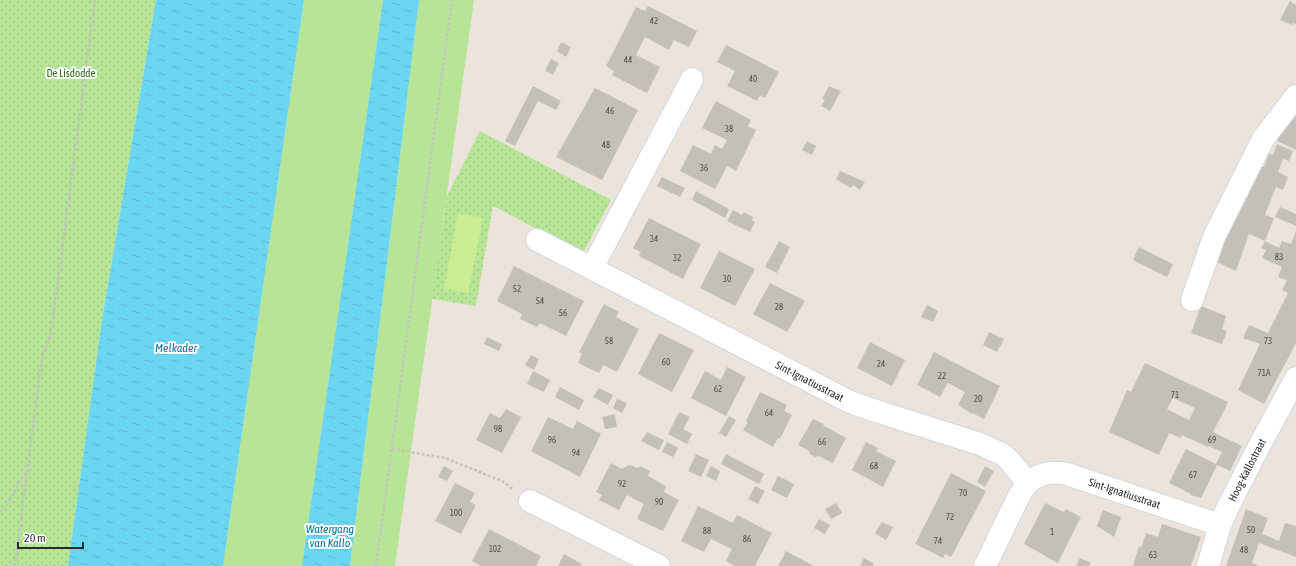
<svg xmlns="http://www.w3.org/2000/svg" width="1296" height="566" viewBox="0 0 1296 566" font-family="'Asap Condensed',sans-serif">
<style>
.grass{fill:#b6e596}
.park{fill:url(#park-dots)}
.pitch{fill:#cbed91}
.water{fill:url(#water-ripples)}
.building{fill:#c4bfb7;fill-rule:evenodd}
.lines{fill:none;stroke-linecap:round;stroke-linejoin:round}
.minor-casing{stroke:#d0d5e3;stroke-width:24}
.path{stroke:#c3c3c3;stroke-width:2.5;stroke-dasharray:3 2;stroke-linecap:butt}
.minor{stroke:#fff;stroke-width:22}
.labels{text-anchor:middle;stroke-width:4;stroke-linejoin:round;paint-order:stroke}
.number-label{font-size:9px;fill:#504f4d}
.park-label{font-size:11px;fill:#2e6918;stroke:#fff}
.street-label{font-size:11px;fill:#2a2a2a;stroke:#fff}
.water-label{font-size:12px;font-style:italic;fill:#09749e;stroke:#fff}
</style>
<defs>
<pattern id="park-dots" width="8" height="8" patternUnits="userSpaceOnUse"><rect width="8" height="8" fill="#b6e596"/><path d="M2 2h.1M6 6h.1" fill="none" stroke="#9dc581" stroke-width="1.8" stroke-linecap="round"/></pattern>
<pattern id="water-ripples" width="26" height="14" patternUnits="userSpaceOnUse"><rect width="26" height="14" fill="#6bd6f2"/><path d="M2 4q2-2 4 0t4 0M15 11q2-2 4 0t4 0" fill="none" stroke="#5db8d0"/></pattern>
</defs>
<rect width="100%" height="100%" fill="#ece4db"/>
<g class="grass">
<polygon points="304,0 383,0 302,566 223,566"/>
<polygon points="419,0 474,0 395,566 350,566"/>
</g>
<g class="park">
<polygon points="0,0 156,0 102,320 68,566 0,566"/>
<polygon points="480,131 611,200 583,253 493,206 476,306 432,299 447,196"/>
</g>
<polygon class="pitch" points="458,213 483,218 468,293 444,289"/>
<g class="water">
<polygon points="156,0 304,0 223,566 68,566 102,320"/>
<polygon points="383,0 419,0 350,566 302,566"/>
</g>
<g class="building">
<polygon points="1290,1 1296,5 1296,24 1293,23 1292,25 1280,20"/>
<polygon points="648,6 697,31 689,47 674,40 669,50 645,37 636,55 660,67 647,93 612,75 614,71 606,66 636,7 645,11"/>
<polygon points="561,42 571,47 566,57 557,51"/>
<polygon points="726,45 779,72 765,98 760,95 757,101 727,86 735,71 717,62"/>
<polygon points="551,59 559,63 553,75 545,71"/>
<polygon points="533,86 561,101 556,110 538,101 515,146 505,141"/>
<polygon points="829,86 841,91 830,111 821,106 825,100 822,99"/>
<polygon points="595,88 638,110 602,180 556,157"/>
<polygon points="716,101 751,120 748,126 756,130 736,171 727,166 715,189 680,171 693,145 711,154 715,145 722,149 727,140 702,128"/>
<polygon points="1296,112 1296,150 1275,140 1291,119 1293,120"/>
<polygon points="807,141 816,146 812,155 802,150"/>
<polygon points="1277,144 1293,151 1289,161 1283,159 1278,172 1288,177 1283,190 1276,187 1265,215 1274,218 1265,241 1249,234 1236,271 1217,262 1224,242 1240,205 1243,206 1261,166 1264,167 1269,153 1273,155"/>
<polygon points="840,171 865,182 860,190 853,185 851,188 836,179"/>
<polygon points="662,177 685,188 680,197 657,186"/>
<polygon points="696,191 729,209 725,218 692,200"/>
<polygon points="1280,207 1296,214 1296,226 1275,217"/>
<polygon points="733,210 742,215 744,212 753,217 752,220 755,222 750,232 727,221"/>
<polygon points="649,218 701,244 683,279 639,256 641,252 633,248"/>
<polygon points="1296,231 1296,343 1264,404 1238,390 1260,344 1243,338 1249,325 1268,333 1288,293 1282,290 1287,280 1278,277 1282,267 1262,258 1266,250 1261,248 1265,241 1279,248 1282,241 1291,244"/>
<polygon points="779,241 790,247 777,273 765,267"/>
<polygon points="1139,247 1173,264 1167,277 1133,260"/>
<polygon points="719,251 755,269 735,306 700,288"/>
<polygon points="514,266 584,301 566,336 540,323 537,327 520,319 522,314 497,301"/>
<polygon points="770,283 805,301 787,332 753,314"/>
<polygon points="604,304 619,312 616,317 639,329 617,372 603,365 599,373 578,363 582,354 579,352"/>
<polygon points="927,305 938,311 933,322 921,317"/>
<polygon points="1201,306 1226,316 1222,329 1227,331 1222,344 1191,333"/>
<polygon points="989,332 1004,339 997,352 983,345"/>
<polygon points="659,333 694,350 672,392 638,374"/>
<polygon points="487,337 502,344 499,351 484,344"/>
<polygon points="870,342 905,360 892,386 857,368"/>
<polygon points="934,352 1000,386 984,419 972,413 972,414 958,405 965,392 948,383 940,397 917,385"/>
<polygon points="531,355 539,359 534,370 525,365"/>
<path d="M1145,363L1228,402L1220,419L1219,420L1213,432L1242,446L1230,471L1217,465L1201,498L1191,495V494L1169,483L1186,449L1216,464L1222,452L1209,446L1208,447L1182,435L1181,438L1169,433L1159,455L1109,432L1127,390L1131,392ZM1173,398L1195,408L1189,420L1167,409Z"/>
<polygon points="727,367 746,377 726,416 691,398 705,371 721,380"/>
<polygon points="533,371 550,380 544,392 527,384"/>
<polygon points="560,387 584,400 579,410 555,397"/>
<polygon points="599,388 613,395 608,405 593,397"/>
<polygon points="760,392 787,405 784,411 792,415 780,439 778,438 773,447 743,430 748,422 746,421"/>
<polygon points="617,399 627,403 622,413 613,408"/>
<polygon points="506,409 521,417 502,453 476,440 490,413 500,418"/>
<polygon points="679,412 690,417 683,429 692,434 687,444 668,434"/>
<polygon points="615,414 617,427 605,429 602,417"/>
<polygon points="729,416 736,420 726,437 719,433"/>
<polygon points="548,417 573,429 577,421 601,434 580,477 531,451"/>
<polygon points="813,419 824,424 823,426 826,427 846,438 833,463 818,456 815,457 810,454 809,451 798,445"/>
<polygon points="647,432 664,440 659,450 641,441"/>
<polygon points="667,442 678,448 673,457 662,452"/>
<polygon points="866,442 878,448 876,451 896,461 883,487 852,470"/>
<polygon points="696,454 709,460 701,477 688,471"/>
<polygon points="726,454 764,474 759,484 721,464"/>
<polygon points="611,463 622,469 627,466 630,465 638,468 640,466 650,471 648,476 666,486 664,492 679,500 663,531 637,519 644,504 627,495 619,510 599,500 602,495 596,492"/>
<polygon points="444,466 453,471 447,481 438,477"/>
<polygon points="711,466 720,471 716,481 706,476"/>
<polygon points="985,466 994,471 985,487 977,482"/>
<polygon points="951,473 986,491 951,557 945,554 943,558 915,544"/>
<polygon points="778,476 794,484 787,498 771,490"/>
<polygon points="455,483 475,493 470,502 476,505 461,534 435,521"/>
<polygon points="755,486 765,491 758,504 748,499"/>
<polygon points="836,503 842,513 831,519 825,509"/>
<polygon points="1045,503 1064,512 1066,509 1081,517 1058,563 1024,544"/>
<polygon points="698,506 733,523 737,515 772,533 755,566 735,566 726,561 732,549 711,539 704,552 681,541"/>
<polygon points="1246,509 1268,518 1262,534 1279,541 1285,523 1296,526 1296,557 1259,543 1252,563 1260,566 1226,566"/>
<polygon points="1103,510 1121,517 1114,537 1097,526"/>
<polygon points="819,519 830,525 825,534 814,528"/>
<polygon points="882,522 893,527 886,540 875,533"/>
<polygon points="1162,524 1201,537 1191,566 1133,566 1139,546 1141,548 1146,533 1158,537"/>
<polygon points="489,529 541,556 536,566 481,566 472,561"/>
<polygon points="786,551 814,566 778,566"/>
<polygon points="564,554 582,564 581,566 558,566"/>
<polygon points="864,558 874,564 873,566 860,566"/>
<polygon points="1080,558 1091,563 1089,566 1076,566"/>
</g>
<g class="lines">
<defs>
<g id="minor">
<path id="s1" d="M537,240L850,402L876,411L980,444L1002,454L1009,460L1028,483"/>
<polyline points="592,268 692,79"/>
<polyline points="1192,300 1214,237 1263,139 1296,96"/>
<polyline points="530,501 659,566"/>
<path id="s2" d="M985,566C993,550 1001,533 1009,516C1015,505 1020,490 1029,482C1040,473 1054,471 1067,474L1220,525"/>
<path id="s3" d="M1208,566L1220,525L1228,507L1256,452L1296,378"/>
</g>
</defs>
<use href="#minor" class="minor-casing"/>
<g class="path">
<polyline points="392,449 445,458 502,481 513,489"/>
<polyline points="0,512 4,510 25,472"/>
<polyline points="15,566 40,371 43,354 51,333 95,0"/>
<polyline points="376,566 452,0"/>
</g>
<use href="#minor" class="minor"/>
</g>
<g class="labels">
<g class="number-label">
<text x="654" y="24">42</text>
<text x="628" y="63">44</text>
<text x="753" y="82">40</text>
<text x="610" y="114">46</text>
<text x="729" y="132">38</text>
<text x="606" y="148">48</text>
<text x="704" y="171">36</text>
<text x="654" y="242">34</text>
<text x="1279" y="260">83</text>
<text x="677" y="261">32</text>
<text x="727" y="282">30</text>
<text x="517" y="292">52</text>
<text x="540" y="304">54</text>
<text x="779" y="310">28</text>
<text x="563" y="316">56</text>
<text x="609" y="344">58</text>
<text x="1268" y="344">73</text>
<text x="666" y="365">60</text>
<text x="881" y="367">24</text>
<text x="1264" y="376">71A</text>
<text x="942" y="379">22</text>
<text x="718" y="392">62</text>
<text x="1175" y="398">71</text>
<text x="978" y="402">20</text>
<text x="769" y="416">64</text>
<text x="498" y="432">98</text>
<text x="552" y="443">96</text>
<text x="1212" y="443">69</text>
<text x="822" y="445">66</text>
<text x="576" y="456">94</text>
<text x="874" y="469">68</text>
<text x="1193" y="478">67</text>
<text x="622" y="487">92</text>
<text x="963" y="496">70</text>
<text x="659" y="505">90</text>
<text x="456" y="516">100</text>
<text x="950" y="520">72</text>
<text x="1251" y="533">50</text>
<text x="707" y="534">88</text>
<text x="1052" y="535">1</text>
<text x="747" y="542">86</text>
<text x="938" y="544">74</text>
<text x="495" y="552">102</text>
<text x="1244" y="553">48</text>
<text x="1153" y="558">63</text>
</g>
<g class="park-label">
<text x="71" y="77">De Lisdodde</text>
</g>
<g class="street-label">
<text dy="4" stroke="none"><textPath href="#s1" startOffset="307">Sint-Ignatiusstraat</textPath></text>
<text dy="4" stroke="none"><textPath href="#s3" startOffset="104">Hoog-Kallostraat</textPath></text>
<text dy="4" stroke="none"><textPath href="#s2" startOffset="196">Sint-Ignatiusstraat</textPath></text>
</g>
<g class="water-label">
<text x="176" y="352">Melkader</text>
<text x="330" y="533">Watergang<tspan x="330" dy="14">van Kallo</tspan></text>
</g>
</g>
<path d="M18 542v6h65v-6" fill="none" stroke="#2a2a2a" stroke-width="2"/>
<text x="24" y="542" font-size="12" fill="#2a2a2a" stroke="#ffffff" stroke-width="3" paint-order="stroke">20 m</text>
</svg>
